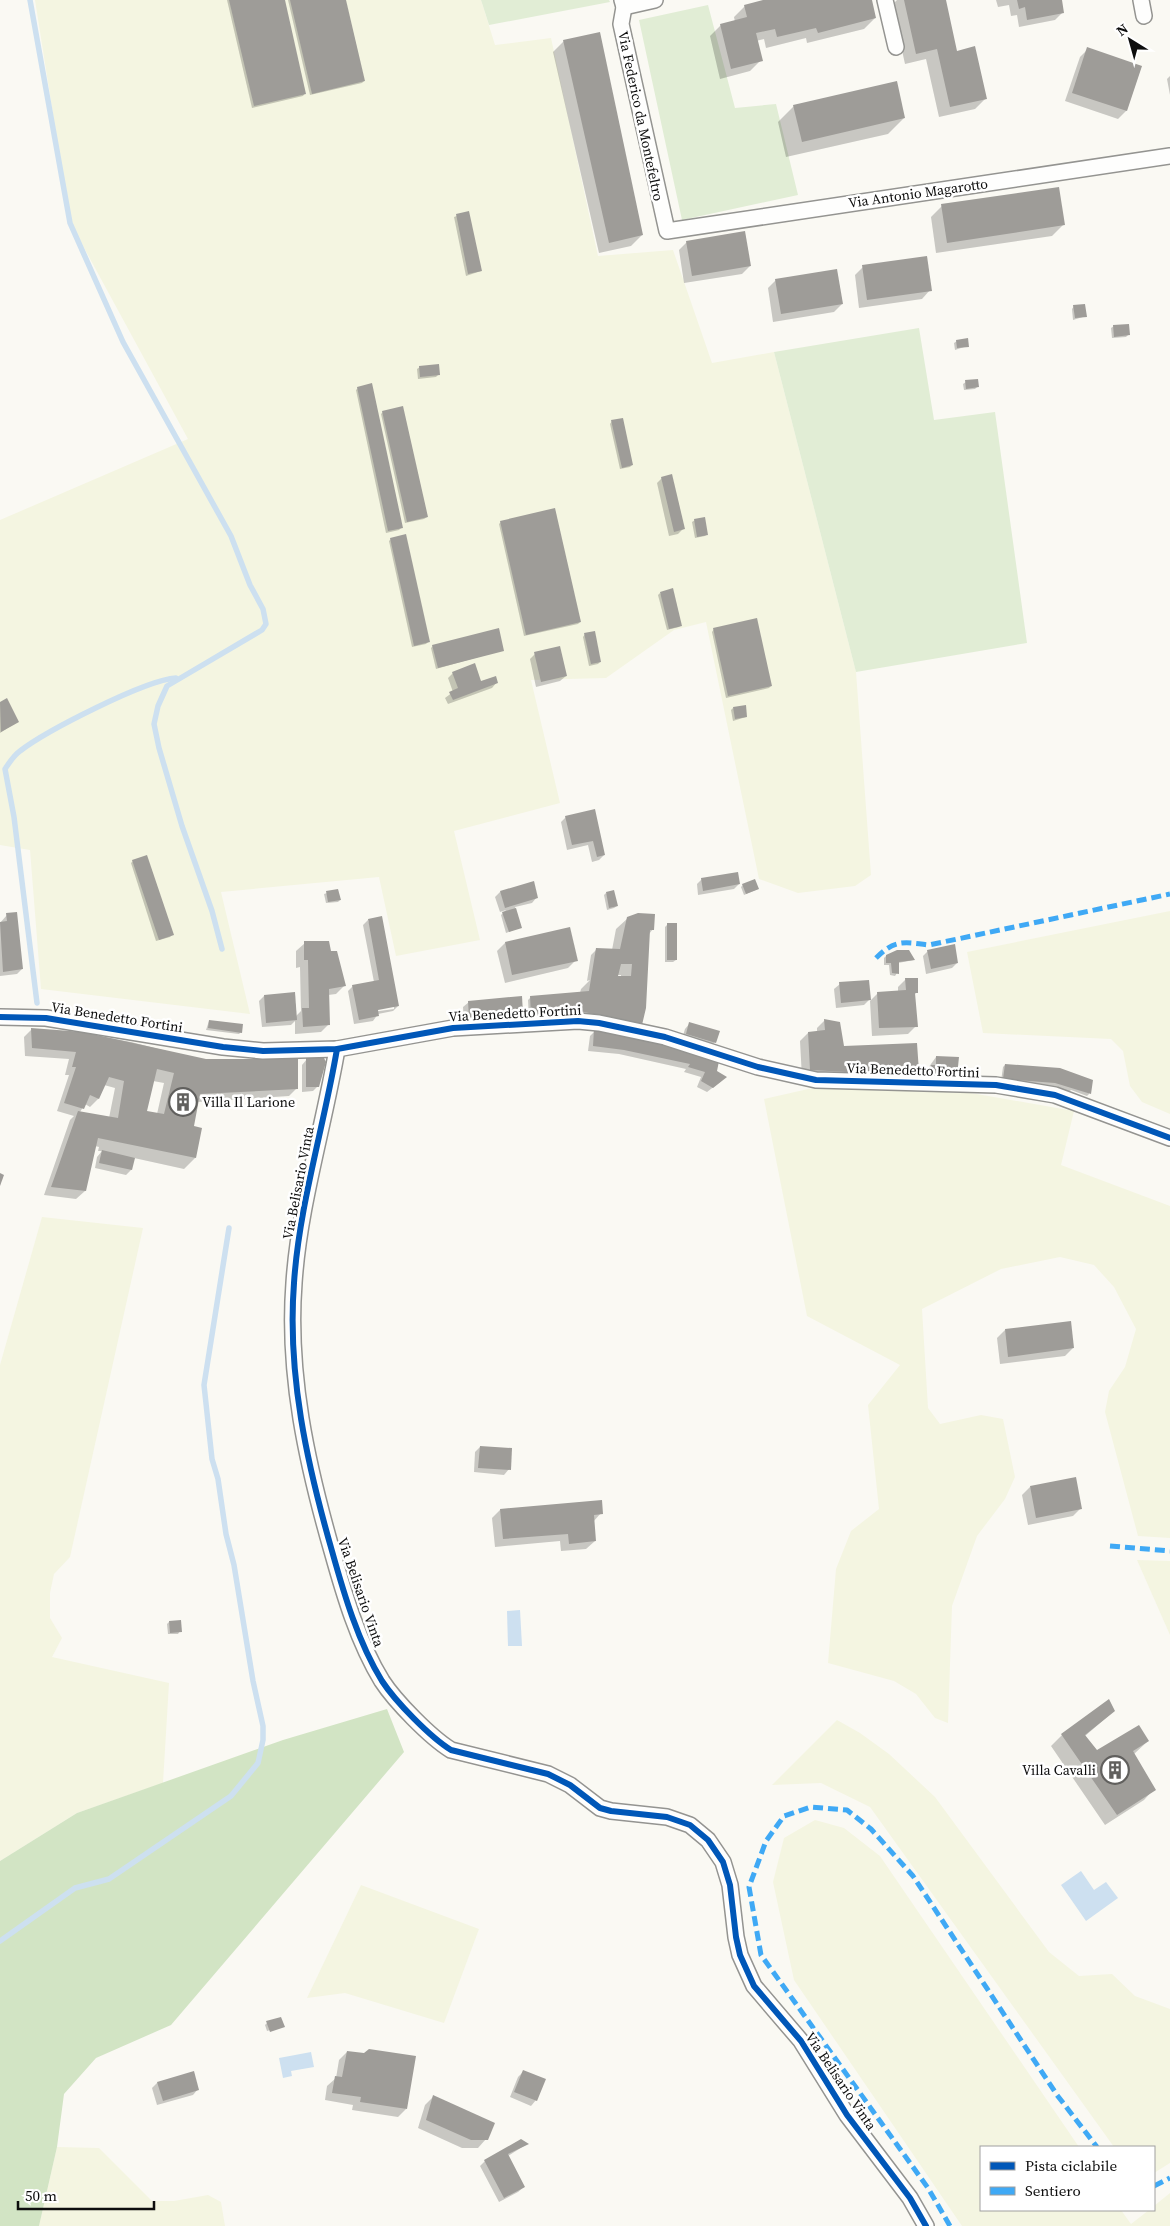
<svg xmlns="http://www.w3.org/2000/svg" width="1170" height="2226" viewBox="0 0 1170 2226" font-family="'Source Serif 4',serif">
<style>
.farmland{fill:#f4f5e1}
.green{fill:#e1edd5}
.forest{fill:#d2e4c4}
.water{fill:#cde0f0}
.shadow{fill:#0003;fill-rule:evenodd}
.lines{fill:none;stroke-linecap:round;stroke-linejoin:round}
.stream{stroke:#cde0f0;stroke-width:5.5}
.building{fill:#9e9c98;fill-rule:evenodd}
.street-casing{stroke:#949491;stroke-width:18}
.street{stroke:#fefefd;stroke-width:15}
.quiet{stroke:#3fa9f5;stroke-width:5;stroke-dasharray:10 5;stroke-linecap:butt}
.cycleway-casing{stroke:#fff;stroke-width:9}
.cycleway{stroke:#0057b8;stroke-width:6}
.labels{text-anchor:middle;stroke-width:5;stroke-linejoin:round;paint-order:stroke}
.street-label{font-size:14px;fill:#0e0e0e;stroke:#fff}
.poi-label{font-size:14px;fill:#0e0e0e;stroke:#fff;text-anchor:start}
</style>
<rect width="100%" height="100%" fill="#faf9f3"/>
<g class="farmland">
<polygon points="35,0 481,0 495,45 551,38 598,256 673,250 712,363 774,352 856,672 871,875 855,886 798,893 759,879 706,622 674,630 606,678 531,680 560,803 454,831 480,940 396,956 379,877 221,892 250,1014 41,989 30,850 0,845 0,520 188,439 70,222"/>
<polygon points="1170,911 1170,1114 1142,1102 1130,1086 1123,1051 1111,1039 983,1033 967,952"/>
<polygon points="817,1087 971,1093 1074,1111 1061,1165 1170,1206 1170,1538 1138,1536 1105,1412 1109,1391 1125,1367 1136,1329 1114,1287 1094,1265 1060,1257 1001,1269 922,1309 928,1408 940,1424 981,1415 1003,1419 1015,1477 1005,1499 977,1536 952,1606 948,1723 935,1718 916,1694 894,1681 828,1663 836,1569 851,1531 879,1509 868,1405 900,1365 807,1316 764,1099"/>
<polygon points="42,1217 143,1228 70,1557 54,1574 50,1593 50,1618 62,1638 52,1657 169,1683 163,1783 77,1813 0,1861 0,1365"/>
<polygon points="1137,1560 1170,1561 1170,1635"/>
<polygon points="837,1720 860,1733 889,1754 935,1797 1049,1952 1079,1976 1112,1974 1135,1996 1170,2009 1170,2163 1154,2173 1154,2147 1114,2147 870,1807 821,1783 772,1785"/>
<polygon points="815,1820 844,1828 880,1856 1079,2147 981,2147 981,2210 1121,2210 1131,2224 1149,2210 1154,2210 1154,2206 1170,2193 1170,2226 962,2226 794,1980 773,1882 784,1838"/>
<polygon points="361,1885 479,1929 444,2023 345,1993 307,1998"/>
<polygon points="57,2147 99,2148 152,2201 174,2201 208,2195 221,2202 225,2226 39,2226"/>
</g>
<g class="green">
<polygon points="481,0 609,0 610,2 489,25"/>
<polygon points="708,5 735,108 776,104 798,195 682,220 639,20"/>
<polygon points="919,328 934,420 995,412 1027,643 856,672 774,352"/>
</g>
<polygon class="forest" points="387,1709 404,1752 171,2025 96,2058 64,2094 57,2147 39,2226 0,2226 0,1861 77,1813 283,1740"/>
<g class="water">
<polygon points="520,1610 522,1646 508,1646 507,1611"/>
<polygon points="1081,1871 1094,1890 1106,1882 1118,1898 1086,1921 1061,1885"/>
<polygon points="311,2052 314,2067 291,2071 292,2076 283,2078 279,2058"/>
</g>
<g class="shadow">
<polygon points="227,0 283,0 305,93 303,96 252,108"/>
<polygon points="288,0 345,0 364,81 362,83 310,95"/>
<polygon points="768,0 870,0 875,18 864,29 807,43 806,38 766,48 764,39 756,41 761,60 750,71 720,79 710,36 721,25 735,22 734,17 745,6"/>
<polygon points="897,0 944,0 956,52 986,98 975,109 939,117 926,59 905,64 892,5"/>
<polygon points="996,0 1060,0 1063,12 1055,20 1019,27 1017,15 1011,16 1009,5 998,7"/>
<polygon points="564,41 642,235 631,246 599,253 553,52"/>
<polygon points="1088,49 1141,67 1126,111 1118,119 1065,101 1080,57"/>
<polygon points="1170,76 1170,95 1167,79"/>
<polygon points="794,106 904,118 888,134 786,157 778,122"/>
<polygon points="942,206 1063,225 1052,236 936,253 931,217"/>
<polygon points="468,212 481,271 466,276 454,217"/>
<polygon points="687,242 750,266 742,274 684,283 679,250"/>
<polygon points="863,267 930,290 922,299 859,308 855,275"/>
<polygon points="776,280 842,304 834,312 773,322 768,288"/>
<polygon points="1074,306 1086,316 1073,320 1072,309"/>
<polygon points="1114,326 1128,335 1126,337 1112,338 1111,328"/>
<polygon points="957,341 967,346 955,350 954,343"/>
<polygon points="420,367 439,374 436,377 418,379 417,369"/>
<polygon points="966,382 977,387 975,389 964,390 963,384"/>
<polygon points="358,388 402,527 399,530 386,533 356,390"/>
<polygon points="383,412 427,517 424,519 405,523 381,414"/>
<polygon points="612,421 632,465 630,467 620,469 610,424"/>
<polygon points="662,478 683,529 678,534 669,536 657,483"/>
<polygon points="695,520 707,534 705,536 695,538 692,522"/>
<polygon points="501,522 580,622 578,624 524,636 499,524"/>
<polygon points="391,539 428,642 426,644 412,647 389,541"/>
<polygon points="660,593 681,625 679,627 667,630 658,595"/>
<polygon points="714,629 771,686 769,688 726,698 712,632"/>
<polygon points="585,634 600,662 598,664 589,666 583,637"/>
<polygon points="433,646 503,650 436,669 431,648"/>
<polygon points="535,654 566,676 560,681 536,687 530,659"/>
<polygon points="453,673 480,683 497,682 492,688 448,704 445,698 453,692 448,678"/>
<polygon points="6,700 18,721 0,733 0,703"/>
<polygon points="733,708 746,717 733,721 731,710"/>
<polygon points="594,811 604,855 599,860 592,862 588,845 567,850 561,822 566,817"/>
<polygon points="133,861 172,935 170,937 156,941 131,863"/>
<polygon points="702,879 739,884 734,889 698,895 697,884"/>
<polygon points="743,885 758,889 744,895 741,887"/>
<polygon points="337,890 340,900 338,902 326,903 324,894"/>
<polygon points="500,892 537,897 532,903 515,907 521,927 506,933 501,915 506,910 500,912 495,897"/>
<polygon points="606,893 617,906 614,908 607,910 604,895"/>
<polygon points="7,915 22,969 17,974 0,976 0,923"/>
<path d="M628,918L653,929L649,934L641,1024L715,1072L720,1082L707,1092L697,1087L701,1077L684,1072L686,1069L619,1054L588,1051L590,1036L595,1031L614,1034L529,1017L528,1000L531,997L580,993L581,989L590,980L587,981L591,955L597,949L612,950L616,929ZM617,975H621V978H617Z"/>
<path d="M368,920L398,1006L393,1011L378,1014L373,1021L354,1024L348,991L353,986L374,982L363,925ZM394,1006V1009L372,1012V1010Z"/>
<polygon points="667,925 676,960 673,962 665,962 665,927"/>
<polygon points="305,943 330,952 344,986 336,994 328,995 329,1024 321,1032 295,1034 295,1021 291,1025 262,1027 259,1001 264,996 296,1016 301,1011 300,967 296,968 296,951"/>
<polygon points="505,943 576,960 568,968 505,983 497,951"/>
<polygon points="928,951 957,963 952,968 926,974 923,956"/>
<polygon points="886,956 914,960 898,963 897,973 895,976 890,975 889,965 884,965 884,958"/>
<polygon points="906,979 917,992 914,995 916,1026 908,1034 872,1036 870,1001 878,993 898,992 898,987"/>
<polygon points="840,984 869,1000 864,1005 836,1008 834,989"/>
<polygon points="469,1002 522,1014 516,1019 464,1022 463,1007"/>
<polygon points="825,1020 843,1048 917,1072 912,1077 802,1078 800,1041 808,1033 817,1032 817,1028"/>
<polygon points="209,1021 241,1032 239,1034 206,1030"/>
<polygon points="690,1023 715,1042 710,1047 682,1039 685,1029"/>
<path d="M32,1029L82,1033L131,1042L206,1061L297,1088L289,1096L197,1102L192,1127L195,1158L184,1169L134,1158L131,1170L126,1175L95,1168L97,1157L102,1151H98L99,1147L95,1146L85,1191L76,1199L44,1195L70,1120L74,1116L57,1111L69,1075H65L69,1059L25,1056L24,1037ZM153,1081L164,1083L157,1114L146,1112ZM104,1085L115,1088L109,1118L80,1112L85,1104L90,1107L98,1099Z"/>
<polygon points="936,1057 956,1075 951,1080 926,1078 926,1071"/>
<polygon points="307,1059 318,1086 313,1091 302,1092 302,1065"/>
<polygon points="1005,1065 1092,1081 1089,1094 1087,1096 1071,1090 1068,1093 1016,1085 1017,1070 1015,1070 1014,1084 1001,1081 1003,1067"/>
<polygon points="1005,1330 1073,1348 1065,1356 1000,1364 997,1338"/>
<polygon points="480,1447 509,1469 504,1475 474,1472 475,1452"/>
<polygon points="1030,1487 1081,1508 1073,1516 1028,1525 1022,1495"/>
<polygon points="500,1510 601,1513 593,1522 595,1541 586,1549 561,1551 560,1541 495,1547 492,1518"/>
<polygon points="169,1622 180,1631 178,1634 168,1634 167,1624"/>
<polygon points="1114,1711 1085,1736 1096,1752 1148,1741 1134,1754 1154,1789 1144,1800 1105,1825 1051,1746 1062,1735"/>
<polygon points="267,2023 282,2026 267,2031 265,2025"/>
<polygon points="347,2052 406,2109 398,2117 352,2110 353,2105 325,2100 327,2086 336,2078 339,2060"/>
<polygon points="523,2072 536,2100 531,2106 510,2097 518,2077"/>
<polygon points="157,2083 198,2089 193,2095 157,2105 152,2088"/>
<polygon points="433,2097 486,2139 478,2148 462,2148 418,2128 425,2105"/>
<polygon points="527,2144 508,2156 524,2187 518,2192 499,2202 480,2166 485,2161"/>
</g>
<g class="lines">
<g class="stream">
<polyline points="30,0 70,223 123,342 231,536 250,585 263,609 266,624 262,630 167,686 158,706 154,724 159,748 182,826 212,911 222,949"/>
<path d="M37,1003L14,817L5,769C9,763 14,755 20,751C46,731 145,680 176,678"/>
<polyline points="0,1941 75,1888 109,1879 231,1796 258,1763 263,1740 263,1726 253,1681 234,1565 226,1534 218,1479 212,1459 204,1385 229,1228"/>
</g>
</g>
<g class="building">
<polygon points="229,0 285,0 306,94 254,106"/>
<polygon points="290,0 346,0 365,81 312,94"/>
<polygon points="763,0 872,0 876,18 818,33 816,28 777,37 775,29 756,33 763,61 731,69 720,24 747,17 744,5"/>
<polygon points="904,0 946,0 957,51 975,46 987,99 950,107 937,49 916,54"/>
<polygon points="1017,0 1062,0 1064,13 1027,20 1025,7 1019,9"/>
<polygon points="600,32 643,235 609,243 563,40"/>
<polygon points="1087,47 1142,66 1127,111 1072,93"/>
<polygon points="897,81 905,118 802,142 793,105"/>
<polygon points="1059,187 1065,225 947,243 941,204"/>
<polygon points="469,211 482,271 468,274 456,214"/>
<polygon points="745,231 751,266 692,276 686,241"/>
<polygon points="927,256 932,291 867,300 862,265"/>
<polygon points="837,269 843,304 781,314 775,279"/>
<polygon points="1085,304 1087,317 1075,318 1073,305"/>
<polygon points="1129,324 1130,335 1114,337 1113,325"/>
<polygon points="968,338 969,347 957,348 956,340"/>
<polygon points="439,364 440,375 420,377 419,366"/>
<polygon points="978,379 979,387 966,389 965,380"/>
<polygon points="372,383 403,528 388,531 357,387"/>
<polygon points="403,406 428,517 407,522 382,411"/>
<polygon points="623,418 633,465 622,468 611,420"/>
<polygon points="672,474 685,529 674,532 661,477"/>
<polygon points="555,508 581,622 526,635 500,521"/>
<polygon points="705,517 708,535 697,537 694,519"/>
<polygon points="406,534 430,642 414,646 390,538"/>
<polygon points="673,588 682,626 669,629 660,592"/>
<polygon points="757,618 772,686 728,696 713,628"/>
<polygon points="499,628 504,651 438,668 432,645"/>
<polygon points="595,631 601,662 591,664 584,633"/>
<polygon points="560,646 567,676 541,682 534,652"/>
<polygon points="475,663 481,681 496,676 498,683 453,700 449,692 458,688 452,672"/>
<polygon points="7,698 19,722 1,732 0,702"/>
<polygon points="746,705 747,717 735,719 733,707"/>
<polygon points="595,809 605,855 597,857 593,841 572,845 565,816"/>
<polygon points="147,855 174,935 159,940 132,860"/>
<polygon points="738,872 740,884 703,891 701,878"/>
<polygon points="755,879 759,889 746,894 742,884"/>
<polygon points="534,881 538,898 505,908 500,891"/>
<polygon points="338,889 341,900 328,902 326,891"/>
<polygon points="614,890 618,906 609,908 606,892"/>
<polygon points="516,908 522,928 509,932 502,912"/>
<polygon points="17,912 23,969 3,972 0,922 7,921 6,913"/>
<path d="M638,913L655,914L654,930H650L646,1008L642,1025L580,1011L531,1015L530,996L589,991L596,948L620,949L627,917ZM621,964H632L631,976H618Z"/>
<polygon points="382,916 399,1006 378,1010 379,1016 359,1020 352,985 379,980 368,919"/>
<rect x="667" y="923" width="10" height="37"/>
<polygon points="570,927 578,961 512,975 505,942"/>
<polygon points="304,941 329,941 331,951 337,951 346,986 329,989 330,1025 303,1027 302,1008 309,1008 308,960 304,960"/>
<polygon points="955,944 958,963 931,969 927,950"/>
<polygon points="897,950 909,950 915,960 899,962 899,974 892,973 891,963 886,963 886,955"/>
<polygon points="905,978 918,978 918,993 915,993 918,1027 879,1028 877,992 906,990"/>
<polygon points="869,980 871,1000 841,1003 839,982"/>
<polygon points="295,992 297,1020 266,1023 264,995"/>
<polygon points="522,996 523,1014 469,1017 468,1001"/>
<polygon points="824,1019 840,1022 844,1046 917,1043 919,1072 885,1074 810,1070 808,1032 825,1030"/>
<polygon points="209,1020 243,1024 242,1033 208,1028"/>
<polygon points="689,1022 720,1031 716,1043 686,1034"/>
<path d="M31,1028L83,1032L206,1059H298V1089L200,1094L194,1126L202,1128L196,1158L98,1138L86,1191L51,1187L78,1111L118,1118L124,1081L109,1077L99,1099L90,1095L84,1109L64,1103L76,1067H72L76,1052L32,1048ZM157,1069L174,1073L164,1114L147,1111Z"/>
<polygon points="594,1029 626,1035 693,1051 719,1061 717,1071 727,1077 713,1088 701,1081 705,1072 688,1067 690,1064 624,1050 593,1046"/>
<polygon points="936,1056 959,1057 957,1076 930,1074 931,1065 936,1065"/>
<polygon points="306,1058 324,1058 326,1062 319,1087 306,1087"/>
<polygon points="1005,1064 1060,1068 1093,1080 1091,1094 1055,1083 1003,1079"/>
<polygon points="102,1150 135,1158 132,1170 99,1163"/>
<polygon points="0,1173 4,1175 0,1186"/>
<polygon points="1071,1321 1074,1348 1008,1357 1005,1329"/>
<polygon points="480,1446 512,1448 511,1470 478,1468"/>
<polygon points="1076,1477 1082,1509 1036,1518 1030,1486"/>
<polygon points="602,1500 603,1514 594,1515 596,1541 569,1544 568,1534 503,1539 500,1509"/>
<polygon points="181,1620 182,1632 170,1633 169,1621"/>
<polygon points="1109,1699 1115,1711 1085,1735 1097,1750 1139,1725 1149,1741 1133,1751 1156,1790 1117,1815 1061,1734"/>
<polygon points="281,2017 285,2027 270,2032 266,2021"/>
<polygon points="369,2049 416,2056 407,2109 360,2102 361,2097 332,2093 335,2076 342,2077 347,2051 364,2053"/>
<polygon points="523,2070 546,2079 537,2101 514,2092"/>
<polygon points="194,2071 199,2090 163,2101 157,2082"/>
<polygon points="433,2095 495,2123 488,2140 471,2140 426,2120"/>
<polygon points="521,2139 529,2144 508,2154 525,2187 504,2198 484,2160"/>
</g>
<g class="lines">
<defs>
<g id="street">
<polyline points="622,0 624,7 621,24 667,231 1170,156"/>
<polyline points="885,0 896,47"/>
<polyline points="1141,0 1144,16"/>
<polyline points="624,7 655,0"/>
<polyline points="0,1017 46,1018 223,1047 263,1051 337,1049 453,1028 578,1021 599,1023 665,1037 758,1067 816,1080 996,1085 1055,1095 1170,1138"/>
<path d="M337,1049C324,1126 299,1206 294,1283C287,1374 307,1464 332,1551C344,1594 358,1642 382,1681C395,1701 430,1737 451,1750L548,1774L570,1785L600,1808L611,1811L667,1817L690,1825L708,1840L723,1862L730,1885L736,1937L740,1955L754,1986L801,2041L847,2115L910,2198L926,2226"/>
</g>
</defs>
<use href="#street" class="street-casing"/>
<use href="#street" class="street"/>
<g class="quiet">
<path d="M876,958C895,939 904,942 929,945L1170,894"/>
<polyline points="1110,1546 1170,1551"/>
<polyline points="1154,2186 1170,2178"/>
<polyline points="950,2226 928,2188 761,1955 749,1887 766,1841 784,1816 811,1807 847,1810 871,1829 913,1876 1057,2095 1097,2147"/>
</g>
<defs>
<g id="cycleway">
<polyline points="0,1017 46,1018 223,1047 263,1051 337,1049 453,1028 578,1021 599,1023 665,1037 758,1067 816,1080 996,1085 1055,1095 1170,1138"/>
<path d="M337,1049C324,1126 299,1206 294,1283C287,1374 307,1464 332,1551C344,1594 358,1642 382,1681C395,1701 430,1737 451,1750L548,1774L570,1785L600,1808L611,1811L667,1817L690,1825L708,1840L723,1862L730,1885L736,1937L740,1955L754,1986L801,2041L847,2115L910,2198L926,2226"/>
</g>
</defs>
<use href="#cycleway" class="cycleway-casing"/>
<use href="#cycleway" class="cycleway"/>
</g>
<defs>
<symbol id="building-ring" viewBox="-11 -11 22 22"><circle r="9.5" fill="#fff" stroke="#61605e" stroke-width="1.5"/><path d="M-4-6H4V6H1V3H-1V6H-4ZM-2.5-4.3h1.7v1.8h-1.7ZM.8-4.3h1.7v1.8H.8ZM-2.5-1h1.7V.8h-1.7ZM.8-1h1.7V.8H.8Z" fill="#61605e"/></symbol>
</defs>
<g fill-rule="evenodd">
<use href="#building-ring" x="167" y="1086" width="32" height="32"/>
<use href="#building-ring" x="1099" y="1754" width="32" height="32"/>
</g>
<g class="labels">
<g class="street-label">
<text transform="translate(641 116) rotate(78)" y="5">Via Federico da Montefeltro</text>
<text transform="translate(918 193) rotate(-8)" y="5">Via Antonio Magarotto</text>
<text transform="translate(515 1013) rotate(-3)" y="5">Via Benedetto Fortini</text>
<text transform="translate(117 1017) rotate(9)" y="5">Via Benedetto Fortini</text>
<text transform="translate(913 1070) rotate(2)" y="5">Via Benedetto Fortini</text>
<text transform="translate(298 1183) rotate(-79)" y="5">Via Belisario Vinta</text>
<text transform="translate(361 1592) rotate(71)" y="5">Via Belisario Vinta</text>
<text transform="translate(841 2081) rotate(56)" y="5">Via Belisario Vinta</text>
</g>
<g class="poi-label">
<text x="202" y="1107">Villa Il Larione</text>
<text x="1096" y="1775" text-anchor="end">Villa Cavalli</text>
</g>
</g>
<rect x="980" y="2146" width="175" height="65" fill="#ffffff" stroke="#9f9f9f"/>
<rect x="990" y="2162" width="25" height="8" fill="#0057b8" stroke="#9f9f9f"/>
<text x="1025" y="2171" font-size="15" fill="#0e0e0e">Pista ciclabile</text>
<rect x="990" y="2187" width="25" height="8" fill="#3fa9f5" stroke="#9f9f9f"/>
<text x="1025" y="2196" font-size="15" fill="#0e0e0e">Sentiero</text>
<g transform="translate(1130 40) rotate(323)" stroke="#ffffff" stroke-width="4" paint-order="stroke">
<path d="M0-4L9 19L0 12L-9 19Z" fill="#0e0e0e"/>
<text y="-8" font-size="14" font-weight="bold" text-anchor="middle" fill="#0e0e0e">N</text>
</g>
<path d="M18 2201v8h136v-8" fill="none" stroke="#0e0e0e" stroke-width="2.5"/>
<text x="25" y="2201" font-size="15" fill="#0e0e0e" stroke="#ffffff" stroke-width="4" paint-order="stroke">50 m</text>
</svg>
